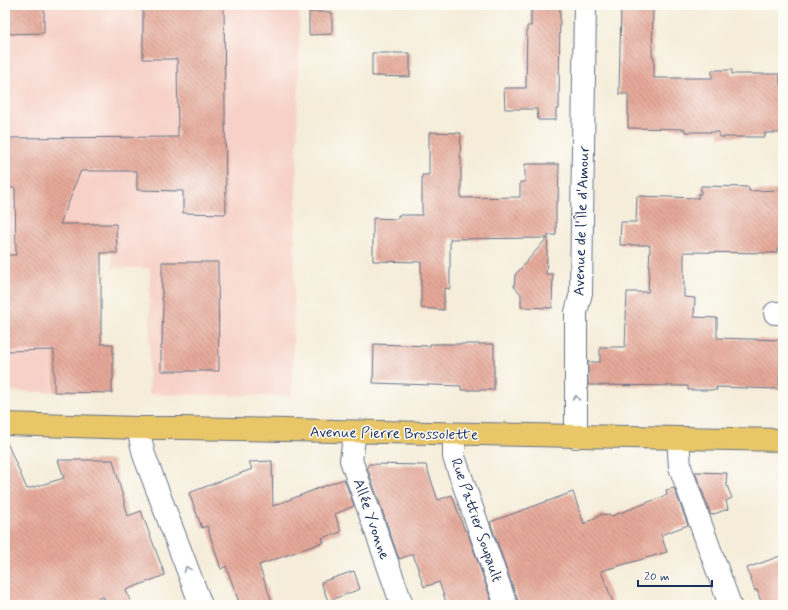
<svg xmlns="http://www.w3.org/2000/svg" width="788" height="610" viewBox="0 0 788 610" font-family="Mynerve,sans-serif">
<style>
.built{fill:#f7d1c7}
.building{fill:url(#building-back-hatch)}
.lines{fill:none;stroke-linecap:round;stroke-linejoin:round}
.minor-casing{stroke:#677289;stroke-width:24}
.major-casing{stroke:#677289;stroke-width:24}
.minor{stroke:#fff;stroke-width:22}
.major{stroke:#e9c769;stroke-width:22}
.oneway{stroke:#8d97ae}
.labels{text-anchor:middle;stroke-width:3;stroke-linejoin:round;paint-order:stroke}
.street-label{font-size:15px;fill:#1b2f5e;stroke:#fdfcf7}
</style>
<defs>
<pattern id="building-back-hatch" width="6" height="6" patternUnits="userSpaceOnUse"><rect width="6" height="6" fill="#e6a999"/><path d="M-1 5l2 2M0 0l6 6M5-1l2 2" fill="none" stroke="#ba8a80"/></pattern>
</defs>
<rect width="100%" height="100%" fill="#fdfcf7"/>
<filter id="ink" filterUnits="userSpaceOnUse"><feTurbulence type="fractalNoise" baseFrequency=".025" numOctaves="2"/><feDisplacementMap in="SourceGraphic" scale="8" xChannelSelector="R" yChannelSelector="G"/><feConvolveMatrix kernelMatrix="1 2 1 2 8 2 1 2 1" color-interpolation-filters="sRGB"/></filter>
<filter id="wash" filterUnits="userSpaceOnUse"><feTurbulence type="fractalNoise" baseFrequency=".012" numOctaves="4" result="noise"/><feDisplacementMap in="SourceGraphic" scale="16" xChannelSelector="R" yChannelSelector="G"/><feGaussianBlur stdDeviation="0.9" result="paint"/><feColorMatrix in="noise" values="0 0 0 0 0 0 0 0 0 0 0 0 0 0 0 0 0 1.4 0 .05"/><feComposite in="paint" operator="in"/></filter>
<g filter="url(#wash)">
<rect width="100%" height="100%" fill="#f5edd9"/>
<polygon class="built" points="5,5 300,5 292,396 149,394 150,268 112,268 111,253 82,253 54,347 54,392 5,391"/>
<g id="blocks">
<g class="building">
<polygon points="5,5 44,5 44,33 5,34"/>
<polygon points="143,5 224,5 226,214 183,213 183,191 137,190 137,171 81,171 73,189 72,194 60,224 116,224 117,253 101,253 101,344 113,344 113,380 112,380 112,393 54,392 54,350 5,351 5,255 16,255 15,188 5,188 5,138 178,137 177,59 143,59"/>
<polygon points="531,5 560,5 559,109 556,109 556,120 538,120 537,109 505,109 504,88 526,88 527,26 531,26"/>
<polygon points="621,5 653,5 652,57 654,57 654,78 712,78 712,70 732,70 732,74 780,74 780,84 783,84 783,133 765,133 765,137 719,137 719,132 685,132 685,129 628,128 628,94 619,94"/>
<polygon points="309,12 332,12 332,34 309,35"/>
<polygon points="372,53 410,53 410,77 372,76"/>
<polygon points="429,132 461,133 460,158 461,158 461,198 520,197 520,182 525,182 525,164 559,164 558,202 556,202 556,235 548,235 546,274 553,274 552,308 521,307 521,294 514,287 515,275 547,238 450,239 450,289 444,288 444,310 421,308 421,262 373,261 373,218 398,219 398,215 422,215 422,175 429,175"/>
<polygon points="701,186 749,187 749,191 783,190 783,249 777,249 777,253 684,252 684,297 695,298 694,317 717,318 717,338 780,340 779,389 716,387 717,390 688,390 688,386 588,385 588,362 600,362 600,347 625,347 627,292 648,292 650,245 620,245 621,222 636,222 637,196 699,198 698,194 701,194"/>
<polygon points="162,262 218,262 219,371 161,371 161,346 162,346 163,300 162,300"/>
<polygon points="374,344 430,346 430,344 494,344 494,390 461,390 461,386 373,383"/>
<polygon points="5,438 27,489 64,478 58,460 113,460 128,516 141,511 165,575 126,590 132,605 106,605 103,597 75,605 5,605"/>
<polygon points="272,461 273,506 319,488 344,479 354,506 335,514 341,532 322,538 324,542 259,565 273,605 240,605 226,566 221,569 207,526 202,528 189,493 252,469 249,462"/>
<polygon points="369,464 426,465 438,500 452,495 465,531 467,531 493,605 447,605 439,582 424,587 413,554 399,559 367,467"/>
<polygon points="695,472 727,473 726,483 732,498 726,501 728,509 711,515"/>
<polygon points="674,488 688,525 661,535 667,552 601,571 614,605 518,605 518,601 490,522 573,492 584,524 602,514 612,516 667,495 666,490"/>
<polygon points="783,555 783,605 762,605 757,590 755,591 747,568"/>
<polygon points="354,571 360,589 328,601 321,582"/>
</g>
</g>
</g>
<g filter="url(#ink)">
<use href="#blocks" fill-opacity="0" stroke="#677289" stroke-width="1"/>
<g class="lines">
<defs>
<g id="minor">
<polyline points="775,313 783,313"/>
<polyline points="138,428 144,455 201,605"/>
<polyline points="355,432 351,460 402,605"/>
<polyline points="454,434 454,457 506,605"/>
<polyline points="576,437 576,312 581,293 585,5"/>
<polyline points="678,438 680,467 730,605"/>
</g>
<polyline id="major" points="5,424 138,428 182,428 783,440"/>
</defs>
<use href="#minor" class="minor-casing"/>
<use href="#major" class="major-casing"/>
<use href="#minor" class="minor"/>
<use href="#major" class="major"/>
</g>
<defs><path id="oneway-chevron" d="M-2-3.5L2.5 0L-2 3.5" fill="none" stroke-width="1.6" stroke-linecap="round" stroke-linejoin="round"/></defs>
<g class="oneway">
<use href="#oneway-chevron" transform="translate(576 398) rotate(-89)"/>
<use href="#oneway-chevron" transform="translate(187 569) rotate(-111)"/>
</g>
</g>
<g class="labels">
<g class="street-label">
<text transform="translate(581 221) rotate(-88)" y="5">Avenue de l'Île d'Amour</text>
<text transform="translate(394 433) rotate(1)" y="5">Avenue Pierre Brossolette</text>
<text transform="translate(372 519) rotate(71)" y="5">Allée Yvonne</text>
<text transform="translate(477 520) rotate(71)" y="5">Rue Pattier Soupault</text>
</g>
</g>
<rect width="788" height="610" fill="none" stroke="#fdfcf7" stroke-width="20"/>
<path d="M638 580v6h74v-6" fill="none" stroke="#1b2f5e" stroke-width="2"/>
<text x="644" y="580" font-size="12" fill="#1b2f5e" stroke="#fdfcf7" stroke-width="3" paint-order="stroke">20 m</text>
</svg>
